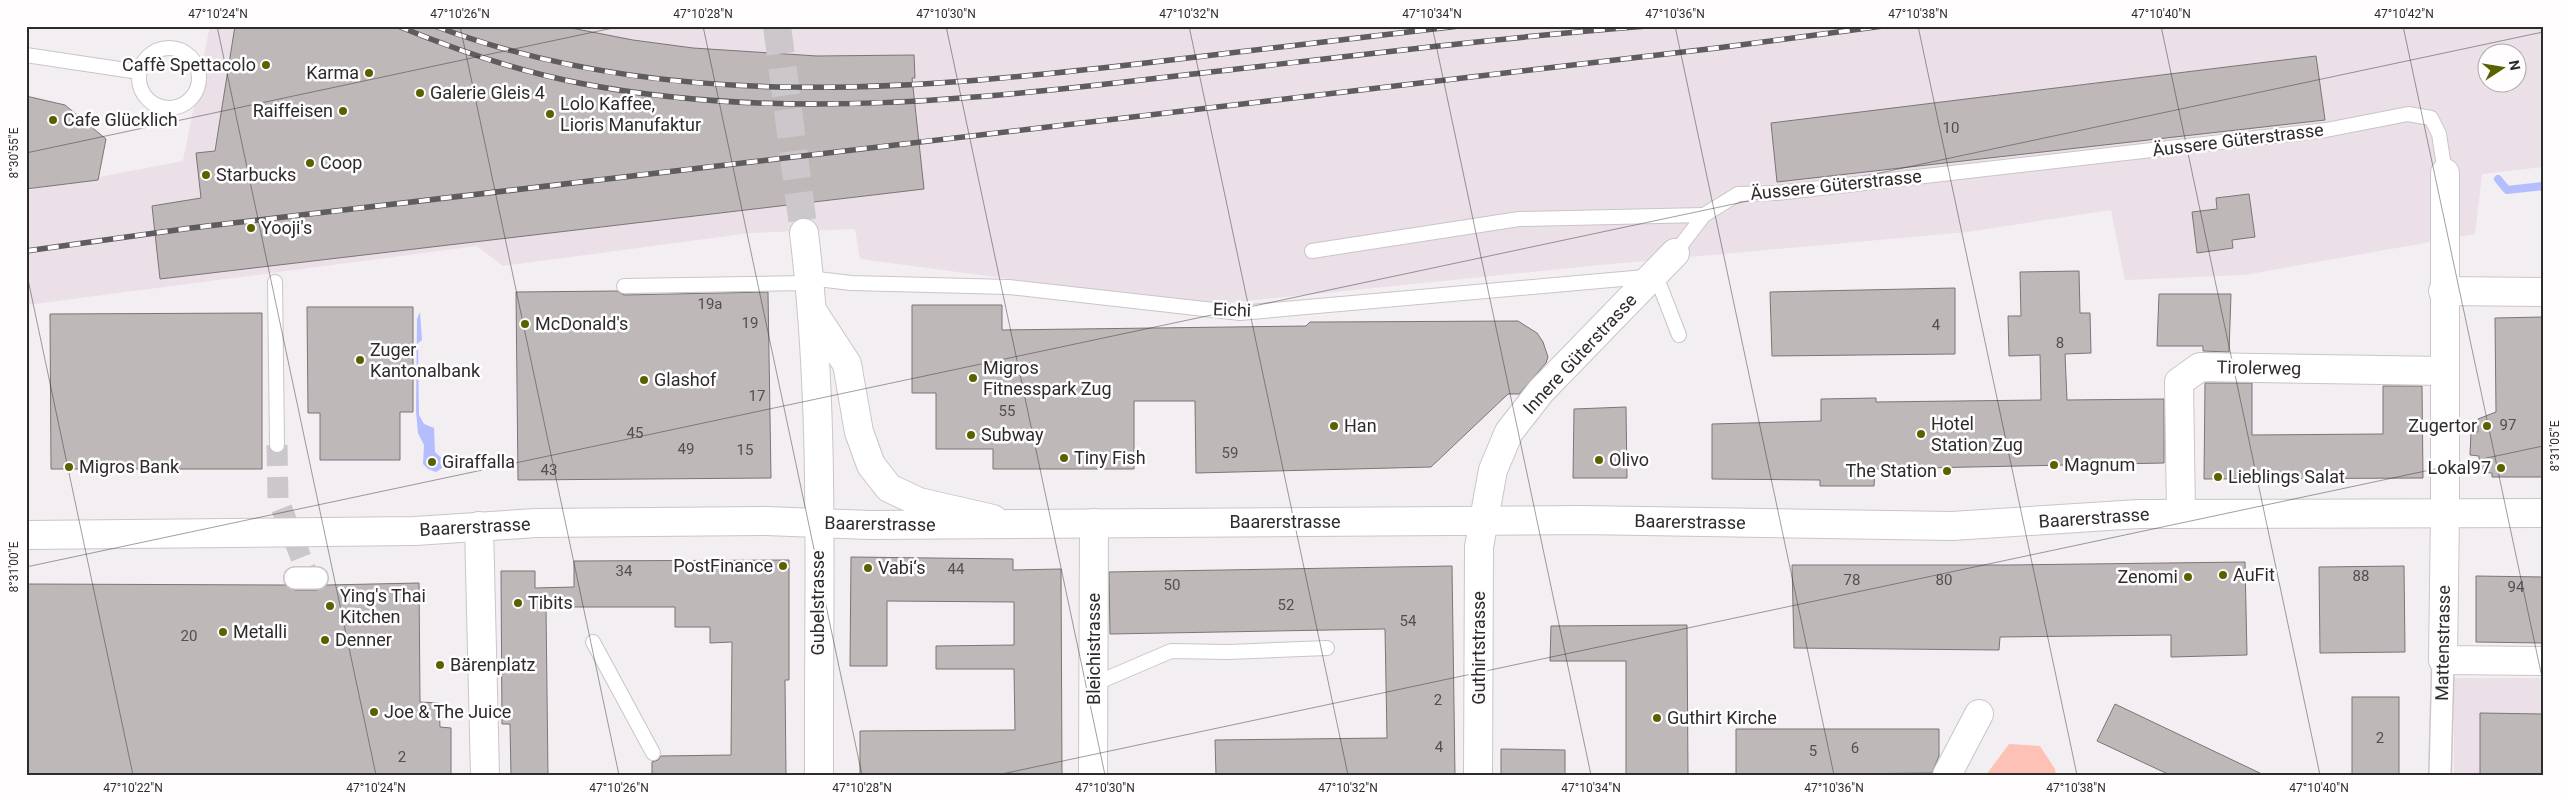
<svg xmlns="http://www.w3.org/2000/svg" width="2569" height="801" viewBox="0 0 2569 801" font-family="Roboto,sans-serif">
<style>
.built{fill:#ebdfe8;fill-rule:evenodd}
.green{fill:#fec1b5}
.water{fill:#b4bdfe}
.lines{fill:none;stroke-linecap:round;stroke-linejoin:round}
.stream{stroke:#b4bdfe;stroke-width:8}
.building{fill:#beb8b9;stroke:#7b7576}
.pedestrian-tunnel{stroke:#cbc7cb;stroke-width:21;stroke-dasharray:21 11;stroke-linecap:butt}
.tertiary-tunnel{stroke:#cbc7cb;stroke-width:28;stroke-dasharray:28 14;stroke-linecap:butt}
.service-casing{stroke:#cac5c8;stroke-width:16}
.pedestrian-casing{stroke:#cac5c8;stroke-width:24}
.minor-casing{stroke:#cac5c8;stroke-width:30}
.tertiary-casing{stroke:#cac5c8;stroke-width:30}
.secondary-casing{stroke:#cac5c8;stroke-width:30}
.service{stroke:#fff;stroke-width:14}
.pedestrian{stroke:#fff;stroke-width:21}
.minor{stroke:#fff;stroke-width:28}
.tertiary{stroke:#fff;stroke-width:28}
.secondary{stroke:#fff;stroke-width:28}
.rail-casing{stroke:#5e5c5e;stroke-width:5.5}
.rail{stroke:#fffdfe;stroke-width:4;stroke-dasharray:11;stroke-linecap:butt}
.ticks{fill:none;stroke:#2d2c2d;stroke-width:1;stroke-opacity:0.45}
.poi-dot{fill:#5a6200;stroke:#fffdfe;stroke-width:2}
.labels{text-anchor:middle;stroke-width:5;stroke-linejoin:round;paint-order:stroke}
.number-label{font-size:15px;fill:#514f50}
.poi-label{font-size:18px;fill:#2d2c2d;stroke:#fffdfe;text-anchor:start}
.street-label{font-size:18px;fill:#2d2c2d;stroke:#fffdfe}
.neatline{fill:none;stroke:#2d2c2d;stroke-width:2}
.ticks-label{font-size:12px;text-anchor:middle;fill:#2d2c2d}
</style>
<rect width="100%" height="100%" fill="#f3eef2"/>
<g class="built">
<path d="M210,26H2543V167L2482,174L2475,234L2244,275L2125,280L2111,210L1967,232L1611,264L1205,305L860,259L855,229L750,233L503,266L477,246L26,305V191L183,161ZM2486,52H2516V82H2486Z"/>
<rect x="2454" y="678" width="89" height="97"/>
</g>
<polygon class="green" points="2009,744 2040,746 2055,769 2056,775 1986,775"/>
<polygon class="water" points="420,312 422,340 418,343 419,415 424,424 434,428 435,452 448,464 436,472 428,469 423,464 424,445 418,433 416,411 417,319"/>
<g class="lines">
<polyline class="stream" points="2498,179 2507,190 2543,186"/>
</g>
<g class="building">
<polygon points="235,26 561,26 633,40 693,48 817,56 914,55 915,78 912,78 924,189 160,279 152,206 201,198 196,153 215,151"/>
<polygon points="2316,56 2325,120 1777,182 1771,123"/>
<polygon points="26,96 65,105 106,139 98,180 26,189"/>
<polygon points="2249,194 2255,237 2232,240 2233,248 2197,253 2192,212 2217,209 2216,198"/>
<polygon points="2079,271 2080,313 2090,313 2091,353 2065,354 2067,400 2164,399 2164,463 1875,469 1874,486 1820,486 1820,480 1712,479 1712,424 1821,421 1821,399 1876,398 1876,402 2041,400 2040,355 2009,356 2008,316 2021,316 2020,272"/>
<polygon points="1955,288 1955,354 1772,356 1770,292"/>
<polygon points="617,291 624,295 768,292 771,478 518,480 516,292"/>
<polygon points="2159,294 2231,294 2229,352 2203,351 2203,346 2157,346"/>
<polygon points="912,305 1002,305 1002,330 1306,326 1310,322 1322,322 1518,321 1537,333 1543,342 1548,357 1546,363 1519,394 1508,394 1431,467 1196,473 1195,401 1134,401 1134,469 993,469 993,449 936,449 936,393 912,393"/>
<polygon points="307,307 413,307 413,412 400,412 400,460 320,460 320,413 308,413"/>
<polygon points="262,313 262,469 51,469 50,314"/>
<polygon points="2543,317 2543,477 2492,477 2492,473 2479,472 2479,456 2470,455 2471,432 2478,432 2478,419 2496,412 2495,318"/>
<polygon points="2205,383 2252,383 2252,435 2383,434 2383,386 2422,386 2423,478 2204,479"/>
<polygon points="1626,407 1627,478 1573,478 1574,409"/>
<polygon points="851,557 1013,559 1013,570 1061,569 1062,775 860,775 860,731 1015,730 1014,669 936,669 936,646 1014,645 1014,602 887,601 887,666 850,666"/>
<polygon points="789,560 789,680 785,680 786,775 652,775 652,762 658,760 661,756 731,755 732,642 710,643 710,627 675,627 675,607 546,607 548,775 511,775 510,724 502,724 501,571 535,571 535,588 574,587 574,561"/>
<polygon points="2245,562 2247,655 2171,657 2171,635 2000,637 1999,650 1794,648 1792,565 2008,565"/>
<polygon points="1452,566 1455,775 1216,775 1215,740 1387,738 1385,629 1110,634 1109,572"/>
<polygon points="2404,566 2405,652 2320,653 2319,567"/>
<polygon points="2476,576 2543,577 2543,643 2476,642"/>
<polygon points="419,583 420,702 439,703 440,727 451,728 451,775 26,775 26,584 285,585 295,590 317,590 327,585"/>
<polygon points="1687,625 1688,775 1626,775 1626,661 1550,661 1551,626"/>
<rect x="2352" y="697" width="47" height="78"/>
<polygon points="2115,704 2264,775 2170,775 2097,741"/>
<polygon points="2480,713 2543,714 2543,775 2480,775"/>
<polygon points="1736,729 1939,729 1939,756 1932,773 1736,775"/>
<polygon points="1501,749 1565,750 1565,775 1501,775"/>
</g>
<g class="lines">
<polyline class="pedestrian-tunnel" points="277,445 278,499 309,578"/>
<polyline class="tertiary-tunnel" points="777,26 804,233"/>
<defs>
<g id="service">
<circle cx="169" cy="78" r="30"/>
<polyline points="26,55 139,72"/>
<polyline points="1312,251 1519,219 1704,215"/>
<polyline points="1675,253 1704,215 1738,194 1777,193 2326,130 2408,114 2431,118 2439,134 2445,173"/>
<polyline points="809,278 851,283 1009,287 1240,313 1656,276 1679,335"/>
<polyline points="275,282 277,445"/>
<polyline points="624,286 810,283"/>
<polyline points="593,642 653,753"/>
<polyline points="1094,684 1171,651 1228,652 1327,648"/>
</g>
<g id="pedestrian">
<polyline points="295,578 317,578"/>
<polyline points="2440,775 2443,660"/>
</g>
<g id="minor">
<polyline points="2445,173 2445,512 2443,660 2543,661"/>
<polyline points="2443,291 2543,292"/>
<polyline points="2181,514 2179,382 2200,367 2445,371"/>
<polyline points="479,526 485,775"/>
<polyline points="1093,775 1094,523"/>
<polyline points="1478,775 1479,547 1493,470 1509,432 1541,391 1675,253"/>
<polyline points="1947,775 1979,714"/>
</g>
<g id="tertiary">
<path d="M804,233C826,413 818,594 819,775"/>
<polyline points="813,312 847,364 859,432 871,465 889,488 919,502 993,519"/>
</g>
<polyline id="secondary" points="26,535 415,531 536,523 766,521 870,525 1581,520 1952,526 2139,514 2543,513"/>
</defs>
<use href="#service" class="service-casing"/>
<use href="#pedestrian" class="pedestrian-casing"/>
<use href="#minor" class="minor-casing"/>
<use href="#tertiary" class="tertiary-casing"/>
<use href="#secondary" class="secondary-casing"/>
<use href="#service" class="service"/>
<use href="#pedestrian" class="pedestrian"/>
<use href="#minor" class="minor"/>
<use href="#tertiary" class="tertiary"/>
<use href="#secondary" class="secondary"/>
<defs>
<g id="rail">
<path d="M398,26C456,50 517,71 579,83C782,123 989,98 1193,74C1344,57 1495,38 1647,26"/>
<path d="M435,26C665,113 916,90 1154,62C1256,50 1357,38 1459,26"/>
<polyline points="26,251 191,228 1717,48 1883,26"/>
</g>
</defs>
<use href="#rail" class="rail-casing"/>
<use href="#rail" class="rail"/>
</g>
<path class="ticks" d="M217,26L376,775M460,26L619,775M703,26L862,775M946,26L1105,775M1189,26L1348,775M1432,26L1591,775M1675,26L1834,775M1918,26L2077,775M2161,26L2320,775M2403,26L2543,682M26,153L622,26M26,270L133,775M26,567L2543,32M997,775L2543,446"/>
<g class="poi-dot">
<circle cx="266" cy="65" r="5"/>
<circle cx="369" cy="73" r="5"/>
<circle cx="420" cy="93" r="5"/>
<circle cx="343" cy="111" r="5"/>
<circle cx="550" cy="114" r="5"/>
<circle cx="53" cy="120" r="5"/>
<circle cx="310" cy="163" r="5"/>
<circle cx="206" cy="175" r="5"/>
<circle cx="251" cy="228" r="5"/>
<circle cx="525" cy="324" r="5"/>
<circle cx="360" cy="360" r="5"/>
<circle cx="973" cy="378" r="5"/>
<circle cx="644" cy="380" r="5"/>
<circle cx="1334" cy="426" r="5"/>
<circle cx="2487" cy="426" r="5"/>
<circle cx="1921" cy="434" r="5"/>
<circle cx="971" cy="435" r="5"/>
<circle cx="1064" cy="458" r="5"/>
<circle cx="1599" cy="460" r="5"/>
<circle cx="432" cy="462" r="5"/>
<circle cx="2054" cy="465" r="5"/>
<circle cx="69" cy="467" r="5"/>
<circle cx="2501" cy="468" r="5"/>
<circle cx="1947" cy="471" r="5"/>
<circle cx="2218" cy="477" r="5"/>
<circle cx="783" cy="566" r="5"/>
<circle cx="868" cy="568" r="5"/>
<circle cx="2223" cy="575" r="5"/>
<circle cx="2188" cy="577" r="5"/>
<circle cx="518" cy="603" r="5"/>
<circle cx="330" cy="606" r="5"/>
<circle cx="223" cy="632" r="5"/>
<circle cx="325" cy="640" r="5"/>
<circle cx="440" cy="665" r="5"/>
<circle cx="374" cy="712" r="5"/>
<circle cx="1657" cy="718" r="5"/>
</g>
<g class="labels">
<g class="number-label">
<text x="1951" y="133">10</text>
<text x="710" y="309">19a</text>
<text x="750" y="328">19</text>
<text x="1936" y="330">4</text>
<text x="2060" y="348">8</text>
<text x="757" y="401">17</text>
<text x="1007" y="416">55</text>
<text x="2508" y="430">97</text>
<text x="635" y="438">45</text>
<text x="686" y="454">49</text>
<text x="745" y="455">15</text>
<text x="1230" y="458">59</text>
<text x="549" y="475">43</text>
<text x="956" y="574">44</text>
<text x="624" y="576">34</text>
<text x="2361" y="581">88</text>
<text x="1852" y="585">78</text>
<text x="1944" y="585">80</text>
<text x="1172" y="590">50</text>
<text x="2516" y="592">94</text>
<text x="1286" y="610">52</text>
<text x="1408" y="626">54</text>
<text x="189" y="641">20</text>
<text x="1438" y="705">2</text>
<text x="2380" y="743">2</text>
<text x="1439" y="752">4</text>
<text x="1855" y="753">6</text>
<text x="1813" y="756">5</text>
<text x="402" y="762">2</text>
</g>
<g class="poi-label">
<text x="256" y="71" text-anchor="end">Caffè Spettacolo</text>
<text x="359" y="79" text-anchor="end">Karma</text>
<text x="430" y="99">Galerie Gleis 4</text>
<text x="560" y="110">Lolo Kaffee,<tspan x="560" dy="21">Lioris Manufaktur</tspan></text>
<text x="333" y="117" text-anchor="end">Raiffeisen</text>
<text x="63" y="126">Cafe Glücklich</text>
<text x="320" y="169">Coop</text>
<text x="216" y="181">Starbucks</text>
<text x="261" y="234">Yooji's</text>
<text x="535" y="330">McDonald's</text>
<text x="370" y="356">Zuger<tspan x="370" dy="21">Kantonalbank</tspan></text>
<text x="983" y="374">Migros<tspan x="983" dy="21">Fitnesspark Zug</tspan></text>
<text x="654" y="386">Glashof</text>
<text x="1931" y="430">Hotel<tspan x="1931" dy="21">Station Zug</tspan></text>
<text x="1344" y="432">Han</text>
<text x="2477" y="432" text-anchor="end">Zugertor</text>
<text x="981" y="441">Subway</text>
<text x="1074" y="464">Tiny Fish</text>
<text x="1609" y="466">Olivo</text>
<text x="442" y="468">Giraffalla</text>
<text x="2064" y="471">Magnum</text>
<text x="79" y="473">Migros Bank</text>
<text x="2491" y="474" text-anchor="end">Lokal97</text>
<text x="1937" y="477" text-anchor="end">The Station</text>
<text x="2228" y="483">Lieblings Salat</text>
<text x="773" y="572" text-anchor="end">PostFinance</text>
<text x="878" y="574">Vabi‘s</text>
<text x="2233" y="581">AuFit</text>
<text x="2178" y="583" text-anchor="end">Zenomi</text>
<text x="340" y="602">Ying's Thai<tspan x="340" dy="21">Kitchen</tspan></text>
<text x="528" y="609">Tibits</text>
<text x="233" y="638">Metalli</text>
<text x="335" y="646">Denner</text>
<text x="450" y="671">Bärenplatz</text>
<text x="384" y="718">Joe &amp; The Juice</text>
<text x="1667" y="724">Guthirt Kirche</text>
</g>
<g class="street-label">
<text transform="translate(2238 140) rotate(-7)" y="6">Äussere Güterstrasse</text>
<text transform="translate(1836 185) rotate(-6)" y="6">Äussere Güterstrasse</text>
<text transform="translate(1232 310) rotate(2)" y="6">Eichi</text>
<text transform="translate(1580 354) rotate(-47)" y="6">Innere Güterstrasse</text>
<text transform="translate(2259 368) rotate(1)" y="6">Tirolerweg</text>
<text transform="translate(2094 518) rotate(-4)" y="6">Baarerstrasse</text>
<text x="1285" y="528">Baarerstrasse</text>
<text transform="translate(1690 522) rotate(1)" y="6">Baarerstrasse</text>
<text transform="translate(880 524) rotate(1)" y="6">Baarerstrasse</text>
<text transform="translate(475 527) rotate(-3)" y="6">Baarerstrasse</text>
<text transform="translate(818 603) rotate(-90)" y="6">Gubelstrasse</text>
<text transform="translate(2443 643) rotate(-89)" y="6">Mattenstrasse</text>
<text transform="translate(1479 648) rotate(-90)" y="6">Guthirtstrasse</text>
<text transform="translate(1094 649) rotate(-90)" y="6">Bleichistrasse</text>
</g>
</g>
<rect width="2569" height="801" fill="none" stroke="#fffdfe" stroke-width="55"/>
<g transform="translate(2502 68) rotate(78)"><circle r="24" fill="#fffdfe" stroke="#aba9aa"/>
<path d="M0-4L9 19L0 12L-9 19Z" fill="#5a6200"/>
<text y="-8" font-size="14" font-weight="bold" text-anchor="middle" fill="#2d2c2d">N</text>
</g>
<rect x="28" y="28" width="2514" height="746" class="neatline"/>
<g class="ticks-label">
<text x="218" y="18">47°10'24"N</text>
<text x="460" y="18">47°10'26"N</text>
<text x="703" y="18">47°10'28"N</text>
<text x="946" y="18">47°10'30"N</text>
<text x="1189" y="18">47°10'32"N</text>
<text x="1432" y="18">47°10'34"N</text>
<text x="1675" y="18">47°10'36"N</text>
<text x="1918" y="18">47°10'38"N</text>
<text x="2161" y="18">47°10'40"N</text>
<text x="2404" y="18">47°10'42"N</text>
<text transform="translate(14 153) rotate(-90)" y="4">8°30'55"E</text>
<text transform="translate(2555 446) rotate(-90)" y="4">8°31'05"E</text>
<text transform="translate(14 567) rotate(-90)" y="4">8°31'00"E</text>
<text x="133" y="792">47°10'22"N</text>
<text x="376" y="792">47°10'24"N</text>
<text x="619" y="792">47°10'26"N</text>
<text x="862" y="792">47°10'28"N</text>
<text x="1105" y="792">47°10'30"N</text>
<text x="1348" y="792">47°10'32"N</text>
<text x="1591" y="792">47°10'34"N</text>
<text x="1834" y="792">47°10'36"N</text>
<text x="2076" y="792">47°10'38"N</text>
<text x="2319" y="792">47°10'40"N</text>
</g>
</svg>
